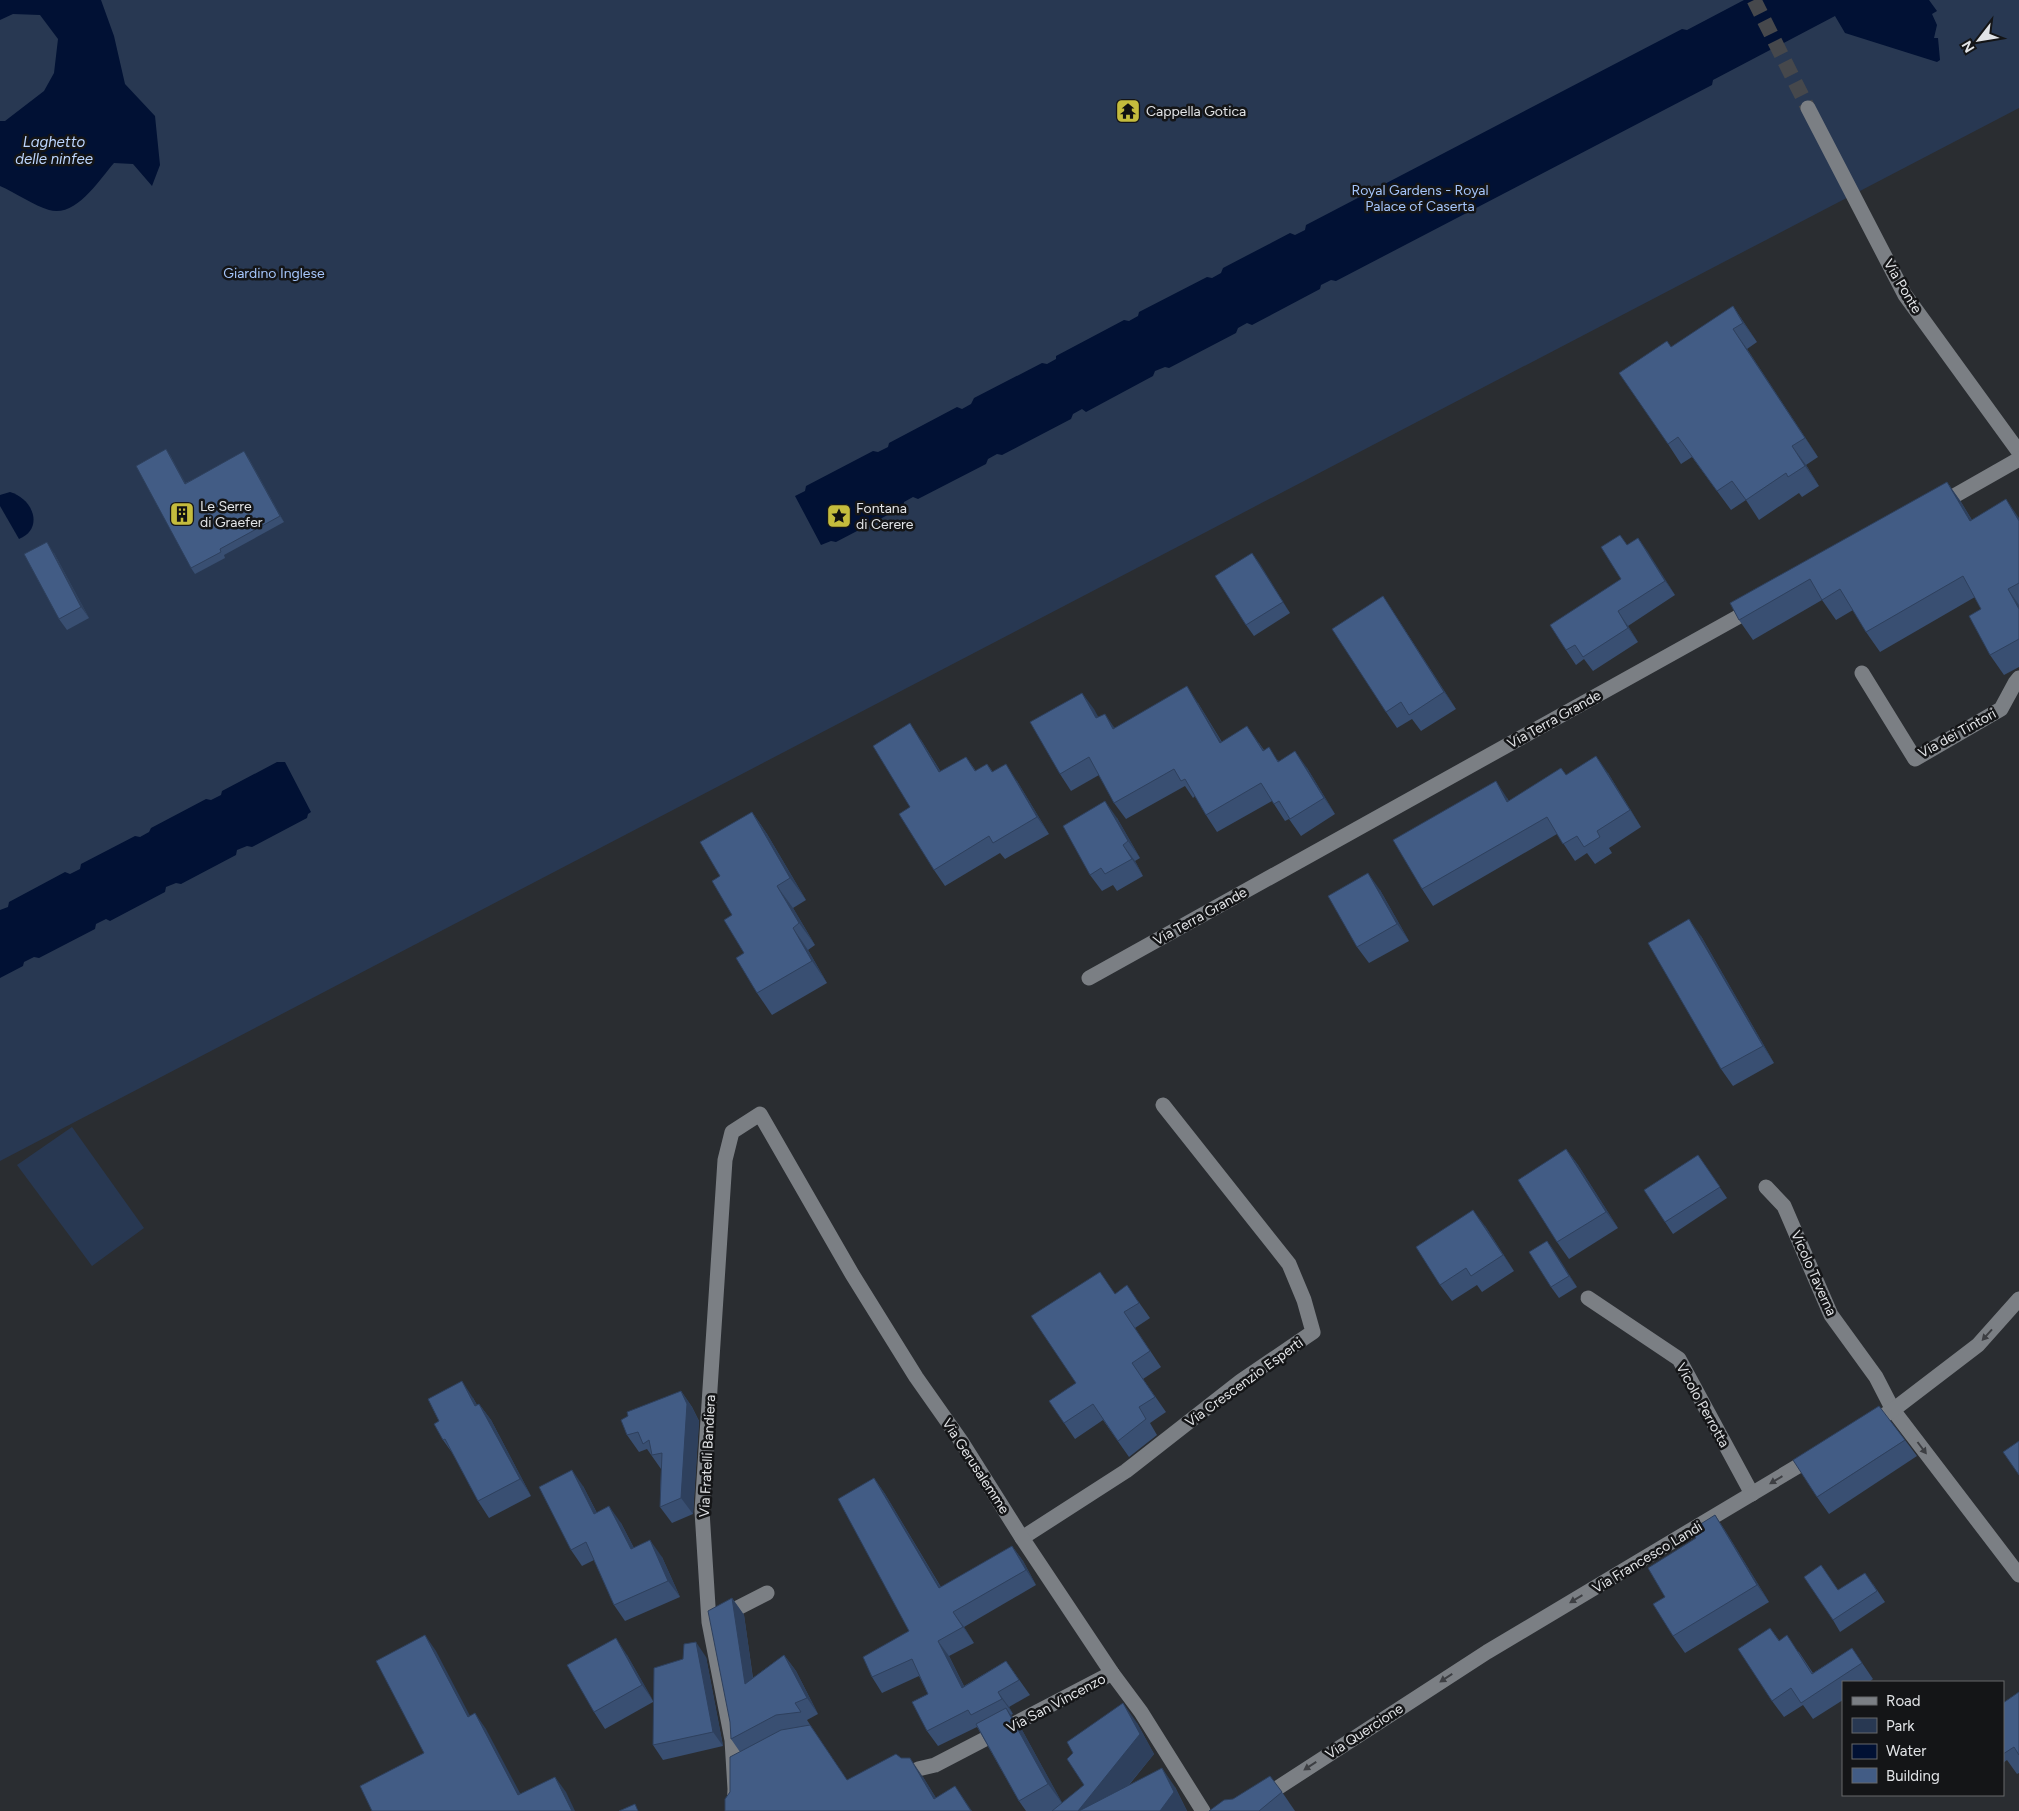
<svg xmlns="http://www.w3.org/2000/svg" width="2019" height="1811" viewBox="0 0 2019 1811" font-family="Figtree,sans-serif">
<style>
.green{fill:#283852}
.water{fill:#011134}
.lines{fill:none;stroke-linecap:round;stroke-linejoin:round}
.minor-tunnel{stroke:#46484c;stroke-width:15;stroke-dasharray:15 8;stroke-linecap:butt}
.minor{stroke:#7b7f84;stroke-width:15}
.wall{fill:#394f72}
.shaded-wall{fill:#2e405d}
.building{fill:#425c85;stroke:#2e405d}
.oneway{fill:#3d3f43}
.labels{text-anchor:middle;stroke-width:5;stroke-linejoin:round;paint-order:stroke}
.poi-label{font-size:14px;fill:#e2e4e7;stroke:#141517;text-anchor:start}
.park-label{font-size:14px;fill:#a5c5fa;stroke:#141517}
.street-label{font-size:14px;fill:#e2e4e7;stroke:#141517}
.water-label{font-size:15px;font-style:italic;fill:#bdd6fe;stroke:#141517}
</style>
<rect width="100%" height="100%" fill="#2a2d31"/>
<g class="green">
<polygon points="0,0 2019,0 2019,108 0,1161"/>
<polygon points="72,1127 144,1228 92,1266 17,1165"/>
</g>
<g class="water">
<path d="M0,0H101L114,36L125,84L155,116L160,165L152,186L133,164L114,163C99,180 76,218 49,210C35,206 14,192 0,186V121H5L44,91L54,73L58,39L40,15L13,14L0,20Z"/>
<polygon points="1744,0 1929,0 1937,11 1932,14 1937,25 1934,38 1938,38 1940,60 1937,62 1845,33 1835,16 1713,80 1712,85 1336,281 1331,280 1321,285 1320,289 1252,325 1247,323 1238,328 1236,333 1169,368 1165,367 1155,371 1153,376 1086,412 1082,409 1073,414 1071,419 1002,455 997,454 988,459 986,464 918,499 913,497 904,502 903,507 836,542 831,541 821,545 795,496 805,491 806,486 873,451 878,452 888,447 889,443 957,407 962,409 971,404 974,398 1042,363 1047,364 1056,359 1056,356 1124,320 1129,321 1138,316 1139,312 1207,277 1212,278 1221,273 1223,268 1290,233 1295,235 1305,230 1306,225 1682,29 1687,30"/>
<path d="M10,492C34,499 44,529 19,539L0,506V495Z"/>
<polygon points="277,762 285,762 311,812 308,814 307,818 252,847 247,846 237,850 236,855 181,884 176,883 166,887 165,892 110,921 106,919 96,924 95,929 39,958 34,957 24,962 23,966 0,978 0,910 8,907 9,902 65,872 70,874 80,869 81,864 135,836 140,837 149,832 151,828 206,799 211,800 221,795 222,791"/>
</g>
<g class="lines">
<polyline class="minor-tunnel" points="1754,0 1808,108"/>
<g class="minor">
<polyline points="1808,108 1905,295 2019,452"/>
<polyline points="1940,504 2019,459"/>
<polyline points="1862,673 1915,759 2001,709 2015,683 2019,678"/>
<polyline points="1089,978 1754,608"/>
<polyline points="1766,1187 1784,1206 1831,1315 1876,1377 1893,1410 2019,1575"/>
<polyline points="1588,1298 1679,1359 1752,1494"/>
<polyline points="1869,1424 1893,1410 1978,1345 2019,1299"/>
<polyline points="1022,1538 1126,1471 1241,1381 1313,1332 1304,1300 1289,1264 1163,1105"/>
<polyline points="722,1616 767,1593"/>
<polyline points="918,1769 935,1765 1112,1673"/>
<polyline points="734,1811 735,1789 732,1740 709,1622 702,1511 725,1160 732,1132 760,1114 852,1274 916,1377 961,1441 1022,1538 1112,1673 1141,1712 1203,1811"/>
<polyline points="1242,1811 1487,1652 1815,1456"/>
</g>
</g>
<g class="wall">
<polygon points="1733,306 1757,342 1747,349 1818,457 1806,465 1819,486 1802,497 1799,493 1759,520 1746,500 1731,510 1692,457 1681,464 1668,444 1672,347"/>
<polygon points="166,449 170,455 185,483 248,457 284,522 224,555 225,558 195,574 191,568"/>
<polygon points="1947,482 1961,502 1972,520 2019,518 2019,667 2004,675 1990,655 1981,609 1975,597 1880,652 1866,632 1853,610 1836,620 1822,600 1753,640 1739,620"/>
<polygon points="1638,538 1675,595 1628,626 1638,642 1593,671 1584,659 1576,665 1566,650 1621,579 1627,545"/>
<polygon points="54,553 89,618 67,630 59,619"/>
<polygon points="1252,553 1290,613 1254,636 1246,625"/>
<polygon points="1383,596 1394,613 1456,709 1421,731 1412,719 1397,728 1386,712"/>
<polygon points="1082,693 1098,717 1115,728 1198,703 1222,742 1259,743 1264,750 1279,761 1307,768 1335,814 1301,836 1289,819 1285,821 1272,801 1217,832 1206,815 1195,796 1193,798 1185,786 1126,819 1114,803 1099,775 1071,791 1060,774"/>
<polygon points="921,740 941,772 966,757 976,771 987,764 993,772 1017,781 1049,834 1005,859 1000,853 945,886 934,870 910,807"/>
<polygon points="1561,768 1566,775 1608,773 1641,827 1609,848 1612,853 1595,864 1587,853 1575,861 1557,834 1433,906 1422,889 1507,798 1509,801"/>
<polygon points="752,812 767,834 806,900 793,908 815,945 808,950 827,983 772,1015 757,993 732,915"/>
<polygon points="1117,818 1140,858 1135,861 1143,876 1117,891 1113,885 1102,891 1090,875"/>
<polygon points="1380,890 1409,941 1369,963 1357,947"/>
<polygon points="1701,936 1774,1063 1733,1086 1721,1069"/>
<polygon points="1566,1149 1578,1165 1618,1228 1569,1259 1557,1242"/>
<polygon points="1698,1155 1727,1198 1673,1234 1665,1222"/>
<polygon points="1485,1226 1514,1271 1482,1292 1477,1285 1452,1301 1440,1285"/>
<polygon points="1547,1241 1577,1287 1559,1298 1551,1287"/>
<polygon points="1115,1294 1138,1301 1150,1318 1135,1328 1161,1367 1143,1379 1166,1412 1150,1423 1157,1435 1129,1457 1103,1420 1075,1439 1064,1423 1076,1383"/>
<polygon points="681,1391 692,1407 699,1421 693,1514 672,1523 660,1507 661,1469 647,1449 639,1452 627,1435"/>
<polygon points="473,1398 477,1405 479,1404 491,1420 531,1496 489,1518 478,1501 453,1454 443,1440"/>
<polygon points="1905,1440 1917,1456 1829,1514 1817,1497"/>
<polygon points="874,1478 885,1494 941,1587 1012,1546 1023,1561 1036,1585 964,1627 974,1643 949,1656 964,1686 1006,1661 1030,1695 1009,1707 1013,1714 1011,1715 1022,1730 1062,1803 1084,1785 1137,1723 1154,1754 1129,1785 1175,1787 1187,1811 1026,1811 1019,1801 977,1727 938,1746 927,1731 928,1694 919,1676 882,1693 872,1677 909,1631"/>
<polygon points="583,1486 597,1513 621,1523 634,1548 662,1557 680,1597 625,1621 614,1605 594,1560 582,1566 571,1550"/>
<polygon points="1715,1515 1726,1532 1769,1602 1685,1653 1673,1636 1665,1597 1696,1538"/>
<polygon points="1873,1584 1885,1602 1840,1632 1833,1620 1838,1590"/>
<polygon points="732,1598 744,1615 753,1678 784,1655 796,1671 818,1714 807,1720 847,1780 923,1777 936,1798 972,1811 730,1792 740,1752 731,1739"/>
<polygon points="1770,1628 1779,1640 1799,1652 1813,1673 1852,1648 1873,1679 1869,1682 1843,1682 1843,1700 1813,1719 1803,1705 1784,1717 1772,1701"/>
<polygon points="627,1655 653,1701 706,1657 723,1746 663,1760 653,1745 653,1702 605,1729 594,1712"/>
<polygon points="2019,1692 2019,1773 2017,1774 2007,1760 2003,1763 2003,1703"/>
<polygon points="1282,1792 1295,1811 1209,1811 1233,1799"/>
</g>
<g class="shaded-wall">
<polygon points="1733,306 1746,326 1757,342 1743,323"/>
<polygon points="1733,329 1747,349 1818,457 1805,438"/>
<polygon points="1792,446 1806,465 1819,486 1805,466"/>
<polygon points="166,449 170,455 189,489 185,484"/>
<polygon points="244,451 248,457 284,522 280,516"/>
<polygon points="1947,482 1961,502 1984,541 1970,521"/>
<polygon points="2006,499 2019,518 2019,521"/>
<polygon points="1638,538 1648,552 1675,595 1665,581"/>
<polygon points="47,542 54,553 89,618 81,607"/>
<polygon points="1252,553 1260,564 1290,613 1283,602"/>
<polygon points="2008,589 2019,605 2019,609"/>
<polygon points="1383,596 1394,613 1456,709 1444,692"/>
<polygon points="1618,611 1628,626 1638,642 1628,628"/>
<polygon points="1187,686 1198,703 1232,760 1220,743"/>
<polygon points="1082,693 1094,709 1108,735 1096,718"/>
<polygon points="1105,714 1116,730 1113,729"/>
<polygon points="910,723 921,740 951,789 939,772"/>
<polygon points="1247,726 1259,743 1274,767 1263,751"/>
<polygon points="1295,751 1307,768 1335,814 1324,798"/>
<polygon points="1596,756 1608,773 1641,827 1630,810"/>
<polygon points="1006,764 1017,781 1049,834 1037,817"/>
<polygon points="1496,781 1507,798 1519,819 1507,802"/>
<polygon points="1105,801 1117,818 1140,858 1128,841"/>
<polygon points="752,812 767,834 806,900 790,878"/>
<polygon points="1123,845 1135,861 1143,876 1132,859"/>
<polygon points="1368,873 1380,890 1409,941 1397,924"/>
<polygon points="777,886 793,908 815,945 799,923"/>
<polygon points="1689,919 1701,936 1774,1063 1763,1046"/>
<polygon points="793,928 808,950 827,983 812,961"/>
<polygon points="1566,1149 1578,1165 1618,1228 1606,1212"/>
<polygon points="1473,1210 1485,1226 1514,1271 1503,1255"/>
<polygon points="1547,1241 1555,1252 1577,1287 1569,1276"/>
<polygon points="462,1381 473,1398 487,1423 475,1406"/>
<polygon points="681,1391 692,1407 699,1421 693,1514 681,1498"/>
<polygon points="479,1404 491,1420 531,1496 520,1479"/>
<polygon points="572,1470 583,1486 606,1531 594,1514"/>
<polygon points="874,1478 885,1494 950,1603 939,1588"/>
<polygon points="609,1506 621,1523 643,1566 631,1549"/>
<polygon points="1715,1515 1726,1532 1769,1602 1757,1585"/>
<polygon points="650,1540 662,1557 680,1597 668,1581"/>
<polygon points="1012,1546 1023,1561 1036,1585 1026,1570"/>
<polygon points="732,1598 744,1615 756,1701 745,1684"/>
<polygon points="953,1612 964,1627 974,1643 963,1627"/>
<polygon points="425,1635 436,1651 479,1733 468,1717"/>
<polygon points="616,1638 627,1655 654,1702 642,1685"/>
<polygon points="938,1641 949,1656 972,1703 962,1688"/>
<polygon points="696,1642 706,1657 723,1746 713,1732"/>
<polygon points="784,1655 796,1671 818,1714 807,1698"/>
<polygon points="998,1692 1009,1707 1013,1714 1002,1699"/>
<polygon points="1123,1703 1137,1723 1154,1754 1107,1811 1078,1811"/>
<polygon points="1006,1708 1022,1730 1064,1806 1048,1784"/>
<polygon points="475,1713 486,1729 529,1810 518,1795"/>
<polygon points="910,1758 923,1777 944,1811 934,1799"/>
<polygon points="1162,1768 1175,1787 1187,1811 1160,1811"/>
<polygon points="555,1777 566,1792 575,1811 572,1811"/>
<polygon points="955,1786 972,1811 971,1811"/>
</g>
<g class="building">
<polygon points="1733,306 1743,323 1733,329 1805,438 1792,446 1805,466 1788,477 1786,473 1746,500 1732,481 1717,491 1678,437 1668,444 1619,373 1667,341 1671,347"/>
<polygon points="166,449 185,484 244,451 280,516 220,549 221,552 191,568 136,466"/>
<polygon points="1947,482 1970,521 2006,499 2019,521 2019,583 2008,589 2019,609 2019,639 1990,655 1969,616 1981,609 1963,576 1866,632 1840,589 1822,600 1810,579 1739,620 1730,603"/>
<polygon points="1620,535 1627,545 1638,538 1665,581 1618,611 1628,628 1583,657 1575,645 1566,650 1550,625 1621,579 1601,547"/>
<polygon points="47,542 81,607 59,619 24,554"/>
<polygon points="1252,553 1283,602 1246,625 1215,576"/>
<polygon points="1383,596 1444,692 1409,715 1401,702 1386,712 1332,629"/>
<polygon points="1187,686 1220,743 1247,726 1263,751 1269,747 1278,762 1295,751 1324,798 1290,819 1279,801 1274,804 1261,783 1206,815 1185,779 1181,781 1174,769 1114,803 1089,757 1060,774 1030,722 1082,693 1096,718 1105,714 1113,729"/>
<polygon points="910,723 939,772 966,757 975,771 987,764 992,772 1006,764 1037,817 993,843 989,836 934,870 899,814 910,807 873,746"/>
<polygon points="1596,756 1630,810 1597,831 1600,837 1584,847 1577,836 1563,844 1547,817 1422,889 1393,840 1496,781 1507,802 1561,768 1566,775"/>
<polygon points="1105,801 1128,841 1123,845 1132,859 1105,874 1101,868 1090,875 1063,826"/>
<polygon points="752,812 790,878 777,886 799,923 793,928 812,961 757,993 736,958 744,953 724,920 732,915 712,881 720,876 700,842"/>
<polygon points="1368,873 1397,924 1357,947 1328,896"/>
<polygon points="1689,919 1763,1046 1721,1069 1648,943"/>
<polygon points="1566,1149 1606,1212 1557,1242 1518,1180"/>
<polygon points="1698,1155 1720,1187 1665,1222 1644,1190"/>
<polygon points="1473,1210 1503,1255 1471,1276 1466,1268 1440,1285 1416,1247"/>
<polygon points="1547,1241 1569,1276 1551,1287 1529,1252"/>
<polygon points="1100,1272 1115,1294 1127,1285 1139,1303 1124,1312 1150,1351 1132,1363 1155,1397 1139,1407 1146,1419 1118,1441 1093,1404 1064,1423 1049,1401 1076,1383 1031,1316"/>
<polygon points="462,1381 475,1406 479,1404 520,1479 478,1501 445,1439 443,1440 434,1424 439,1421 428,1399"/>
<polygon points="681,1391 687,1404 681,1498 660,1507 662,1453 652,1455 649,1440 643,1444 638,1432 627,1435 621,1420 628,1416 627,1412"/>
<polygon points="1879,1406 1905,1440 1817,1497 1793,1460"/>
<polygon points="2019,1441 2019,1475 2003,1452"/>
<polygon points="572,1470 594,1514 609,1506 631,1549 650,1540 668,1581 614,1605 586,1542 571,1550 539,1487"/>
<polygon points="874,1478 939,1588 1012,1546 1026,1570 953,1612 963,1627 938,1641 962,1688 1006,1661 1019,1680 998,1692 1002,1699 971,1715 968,1710 927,1731 912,1702 928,1694 912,1659 872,1677 863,1657 909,1631 838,1499"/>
<polygon points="1715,1515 1757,1585 1673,1636 1653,1604 1665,1597 1648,1568 1696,1538 1691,1530"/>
<polygon points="1821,1565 1838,1590 1865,1573 1877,1591 1833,1620 1804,1577"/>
<polygon points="732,1598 745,1684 784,1655 807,1698 795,1703 801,1712 776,1715 731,1739 730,1722 708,1611"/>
<polygon points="1770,1628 1779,1641 1787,1635 1812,1674 1852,1648 1862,1663 1801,1703 1791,1688 1772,1701 1738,1649"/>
<polygon points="425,1635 468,1717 475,1713 518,1795 555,1777 572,1811 372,1811 360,1786 424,1753 376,1661"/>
<polygon points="616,1638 642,1685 594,1712 567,1665"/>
<polygon points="696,1642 713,1732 653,1745 654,1668 683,1659 684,1644"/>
<polygon points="2019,1692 2019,1755 2014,1747 2003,1754 2003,1703"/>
<polygon points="1123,1703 1140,1734 1078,1811 1052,1811 1084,1785 1067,1759 1073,1753 1067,1742"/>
<polygon points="1006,1708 1048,1784 1019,1801 976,1724"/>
<polygon points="810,1725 847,1780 896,1754 901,1758 910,1758 934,1799 955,1786 971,1811 725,1811 725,1799 730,1792 730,1757 781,1730"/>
<polygon points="1162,1768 1174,1792 1160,1811 1079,1811"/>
<polygon points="1270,1776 1282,1792 1259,1811 1209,1811 1224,1800 1233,1799"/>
<polygon points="635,1804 638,1811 619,1811"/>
</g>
<defs><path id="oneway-solid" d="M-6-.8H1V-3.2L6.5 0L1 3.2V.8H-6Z" transform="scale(1.25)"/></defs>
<g class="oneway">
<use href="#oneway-solid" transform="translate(1987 1335) rotate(132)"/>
<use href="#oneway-solid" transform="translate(1922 1448) rotate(53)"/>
<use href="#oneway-solid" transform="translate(1776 1480) rotate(149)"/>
<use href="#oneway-solid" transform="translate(1576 1599) rotate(149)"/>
<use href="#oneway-solid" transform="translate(1446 1678) rotate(147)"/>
<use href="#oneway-solid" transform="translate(1310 1766) rotate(147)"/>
</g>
<defs>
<symbol id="temple-square" viewBox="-11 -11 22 22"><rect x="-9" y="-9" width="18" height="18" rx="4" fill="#c5bc3d" stroke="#141517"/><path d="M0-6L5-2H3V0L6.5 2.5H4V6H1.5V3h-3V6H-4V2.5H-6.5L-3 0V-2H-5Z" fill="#111"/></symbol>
<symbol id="building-square" viewBox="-11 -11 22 22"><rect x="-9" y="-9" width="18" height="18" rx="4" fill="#c5bc3d" stroke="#141517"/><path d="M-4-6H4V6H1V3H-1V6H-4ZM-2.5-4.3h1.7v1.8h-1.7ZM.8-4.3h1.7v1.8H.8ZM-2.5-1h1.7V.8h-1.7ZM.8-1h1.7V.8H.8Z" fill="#111"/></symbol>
<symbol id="sight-square" viewBox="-11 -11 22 22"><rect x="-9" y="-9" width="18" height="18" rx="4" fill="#c5bc3d" stroke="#141517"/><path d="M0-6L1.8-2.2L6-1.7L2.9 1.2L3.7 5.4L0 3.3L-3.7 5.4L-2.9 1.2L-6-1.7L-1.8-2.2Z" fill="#111"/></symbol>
</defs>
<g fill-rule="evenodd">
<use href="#temple-square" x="1114" y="97" width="28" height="28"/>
<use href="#building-square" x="168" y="500" width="28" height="28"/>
<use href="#sight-square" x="825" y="502" width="28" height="28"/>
</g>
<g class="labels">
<g class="poi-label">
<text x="1146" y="116">Cappella Gotica</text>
<text x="200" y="511">Le Serre<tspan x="200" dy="16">di Graefer</tspan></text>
<text x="856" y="513">Fontana<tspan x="856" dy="16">di Cerere</tspan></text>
</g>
<g class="park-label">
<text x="1420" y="195">Royal Gardens - Royal<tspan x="1420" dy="16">Palace of Caserta</tspan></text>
<text x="274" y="278">Giardino Inglese</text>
</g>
<g class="street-label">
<text transform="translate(1903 286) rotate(59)" y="5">Via Ponte</text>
<text transform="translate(1554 719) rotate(-29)" y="5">Via Terra Grande</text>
<text transform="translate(1957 733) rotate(-29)" y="5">Via dei Tintori</text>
<text transform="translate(1200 916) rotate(-29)" y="5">Via Terra Grande</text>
<text transform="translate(1814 1273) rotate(66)" y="5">Vicolo Taverna</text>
<text transform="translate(1244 1382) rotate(-36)" y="5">Via Crescenzio Esperti</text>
<text transform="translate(1703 1405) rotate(61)" y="5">Vicolo Perrotta</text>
<text transform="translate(707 1456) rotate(-87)" y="5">Via Fratelli Bandiera</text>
<text transform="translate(976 1466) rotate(57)" y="5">Via Gerusalemme</text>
<text transform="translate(1647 1557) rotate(-31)" y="5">Via Francesco Landi</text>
<text transform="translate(1056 1703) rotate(-28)" y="5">Via San Vincenzo</text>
<text transform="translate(1364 1731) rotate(-33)" y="5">Via Quercione</text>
</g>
<g class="water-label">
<text x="54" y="147">Laghetto<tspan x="54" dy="17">delle ninfee</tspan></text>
</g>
</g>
<rect x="1842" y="1681" width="162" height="115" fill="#141517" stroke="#66686a"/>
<rect x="1852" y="1697" width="25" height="8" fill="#7b7f84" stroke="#66686a"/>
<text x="1886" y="1706" font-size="15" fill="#e2e4e7">Road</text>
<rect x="1852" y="1718" width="25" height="15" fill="#283852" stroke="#66686a"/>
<text x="1886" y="1731" font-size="15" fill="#e2e4e7">Park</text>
<rect x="1852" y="1744" width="25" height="15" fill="#011134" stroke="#66686a"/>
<text x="1886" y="1756" font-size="15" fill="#e2e4e7">Water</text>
<rect x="1852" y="1768" width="25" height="15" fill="#425c85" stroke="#66686a"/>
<text x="1886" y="1781" font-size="15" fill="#e2e4e7">Building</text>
<g transform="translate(1979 40) rotate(239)" stroke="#141517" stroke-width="4" paint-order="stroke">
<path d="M0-4L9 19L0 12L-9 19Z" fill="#e2e4e7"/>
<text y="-8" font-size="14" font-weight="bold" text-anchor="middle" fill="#e2e4e7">N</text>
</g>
</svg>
